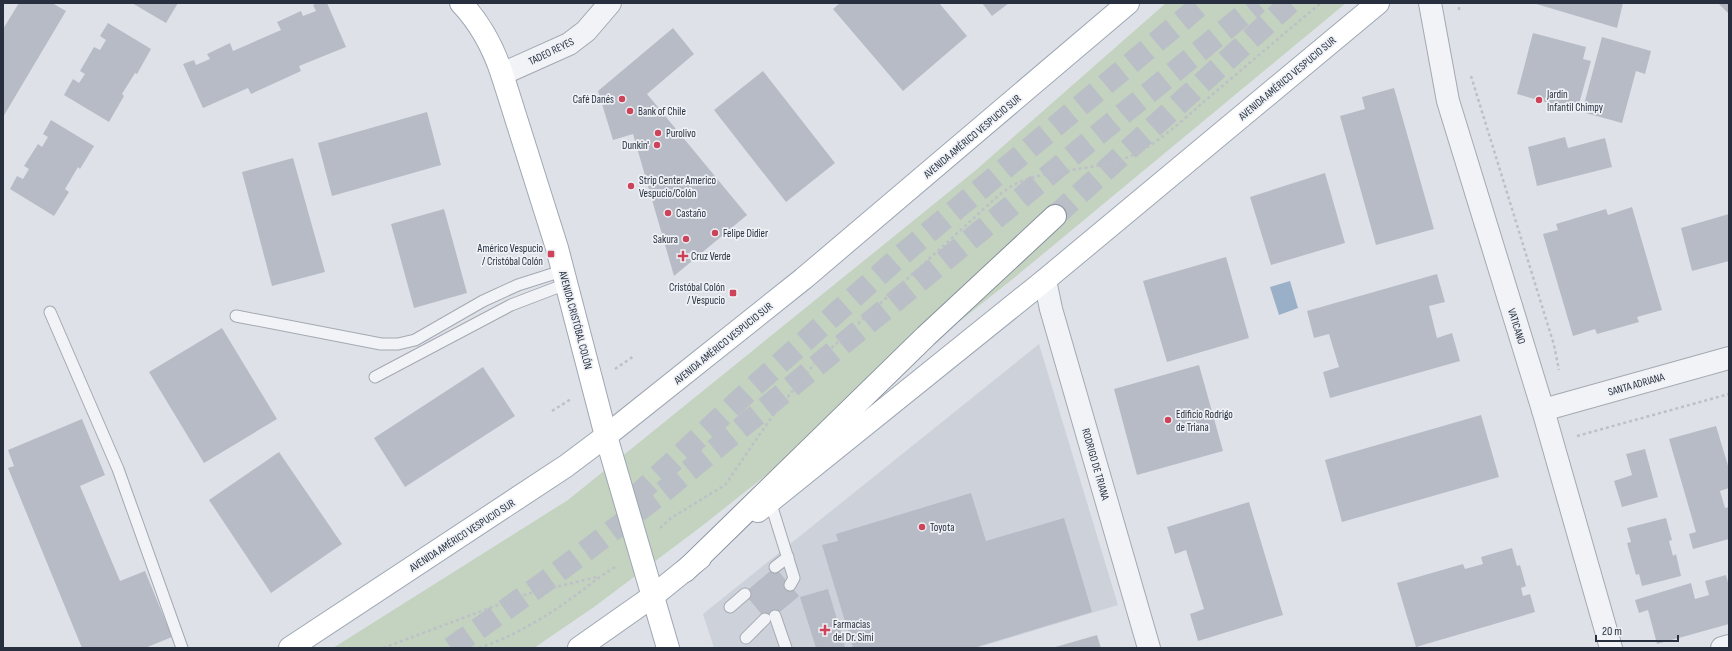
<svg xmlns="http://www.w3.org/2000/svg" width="1732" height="651" viewBox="0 0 1732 651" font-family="'Sofia Sans Condensed',sans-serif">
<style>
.built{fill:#ccd1da}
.green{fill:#c4d2c0}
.water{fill:#99b0c8}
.building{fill:#b6bbc5}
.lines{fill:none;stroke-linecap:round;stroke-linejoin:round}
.motorway-tunnel{stroke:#babec6;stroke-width:22;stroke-dasharray:22 11;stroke-linecap:butt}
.service-casing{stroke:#a4a9b2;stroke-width:13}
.minor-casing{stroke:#a4a9b2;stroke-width:24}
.primary-casing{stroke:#9ea7b3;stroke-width:24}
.motorway-casing{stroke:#86909e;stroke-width:24}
.path{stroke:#bdc0c6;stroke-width:2.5;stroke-dasharray:3 3;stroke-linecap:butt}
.service{stroke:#f1f3f6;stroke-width:11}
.minor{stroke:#f1f3f6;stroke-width:22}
.primary{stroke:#fff;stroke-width:22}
.motorway{stroke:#fff;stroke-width:22}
.poi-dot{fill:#cd435a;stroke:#eef1f5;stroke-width:1.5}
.labels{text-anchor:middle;stroke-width:3.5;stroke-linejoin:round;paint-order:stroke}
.street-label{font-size:11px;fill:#28303f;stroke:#eef1f5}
.poi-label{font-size:11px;fill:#28303f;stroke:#eef1f5;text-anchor:start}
</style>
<rect width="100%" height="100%" fill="#dee2e8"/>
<polygon class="built" points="1039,344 1118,605 976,648 714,648 703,614"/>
<polygon class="green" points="1166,3 1346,3 1014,278 702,526 594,607 534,648 333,648 568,500 976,170"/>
<polygon class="water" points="1290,281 1298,308 1279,315 1270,287"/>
<g class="building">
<polygon points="19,3 52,3 66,11 3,117 3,29"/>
<polygon points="132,3 178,3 166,23"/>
<polygon points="318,3 327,3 346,47 299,66 301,71 251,94 248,88 203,108 183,64 194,60 196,65 210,59 207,54 230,43 233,51 281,30 277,22 301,11 303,16 316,11 313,5"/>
<polygon points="840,3 939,3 967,36 903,91 833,9"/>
<polygon points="982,3 1009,3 992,16"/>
<polygon points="1533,3 1623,3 1617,28"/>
<polygon points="1718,3 1729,3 1729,14"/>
<polygon points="108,23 151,49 137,74 135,73 122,94 124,96 109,122 64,95 73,79 79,83 85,74 80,71 94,47 100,50 106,40 100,36"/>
<polygon points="673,28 694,54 647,94 747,215 674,276 633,134 613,140 598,91"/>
<polygon points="1533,33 1586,47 1583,59 1591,61 1577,111 1517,94"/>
<polygon points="1602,37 1651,51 1645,74 1636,71 1622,123 1582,112"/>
<polygon points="763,71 835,163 786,202 714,110"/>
<polygon points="1394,88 1434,229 1376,245 1340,116 1365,109 1362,97"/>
<polygon points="427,112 441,165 332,196 318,143"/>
<polygon points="51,120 94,146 80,169 78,167 65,189 69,192 54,216 10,189 17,176 23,179 29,169 24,166 38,144 42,147 48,137 43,134"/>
<polygon points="1565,137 1568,148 1605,138 1612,167 1537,186 1528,147"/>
<polygon points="293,158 325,272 272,286 242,172"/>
<polygon points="1325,173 1345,243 1271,265 1250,197"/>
<polygon points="1632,207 1662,310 1637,317 1639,322 1597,334 1595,329 1573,336 1543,234 1558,230 1556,224 1606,209 1608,215"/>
<polygon points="444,209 467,293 414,308 391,224"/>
<polygon points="1729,214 1729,261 1692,271 1681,228"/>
<polygon points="1226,257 1249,338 1167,362 1143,281"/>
<polygon points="1437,274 1445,302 1429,306 1437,338 1452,333 1460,361 1330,398 1323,372 1339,367 1329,334 1314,338 1307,311"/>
<polygon points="222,328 277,419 204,463 149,372"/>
<polygon points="1199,365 1223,451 1137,475 1114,389"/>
<polygon points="483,367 515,416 405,487 374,438"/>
<polygon points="1481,415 1499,477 1342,522 1325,460"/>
<polygon points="82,419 105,475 80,486 120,581 145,571 172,637 145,648 82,648 8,468 14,466 8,450"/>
<polygon points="1716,426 1729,469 1729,488 1720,491 1725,508 1729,507 1729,539 1693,549 1689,534 1696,532 1669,439"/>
<polygon points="1645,449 1658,497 1622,507 1614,481 1632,475 1626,454"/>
<polygon points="279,452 342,544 271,593 209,500"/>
<polygon points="971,493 986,541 1064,518 1092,612 973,648 853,648 822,545 838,541 836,534"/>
<polygon points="1249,502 1283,615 1198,641 1190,614 1204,609 1186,550 1175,554 1167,527"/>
<polygon points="1666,518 1672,540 1669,541 1673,556 1676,554 1681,576 1642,586 1639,574 1636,575 1627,543 1631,542 1627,528"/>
<polygon points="1512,548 1517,566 1520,565 1526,586 1521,588 1523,596 1530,594 1535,612 1416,647 1397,583 1463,564 1465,569 1483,564 1481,557"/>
<polygon points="775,567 799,596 768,622 744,593"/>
<polygon points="1726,575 1729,586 1729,624 1657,644 1648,610 1639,613 1635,600 1691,583 1695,599 1709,595 1705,581"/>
<polygon points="828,589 844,643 845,648 816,648 800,597"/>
<polygon points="1097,635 1101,648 1052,648"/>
</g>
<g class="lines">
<g class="motorway-tunnel">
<polyline points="1055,216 1290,3"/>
<polyline points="634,498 751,389 899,257 1203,3"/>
<polyline points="451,648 546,581 658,496 1258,3"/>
</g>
<defs>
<g id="service">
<polyline points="50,312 118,469 182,648"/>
<polyline points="236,316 381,344 398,344 415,340 483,301 518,285 562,271"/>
<polyline points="375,377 511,305 566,284"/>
<polyline points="770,501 794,578 790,585"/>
<polyline points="775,567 788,557"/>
<polyline points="730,607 745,594"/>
<polyline points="775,616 786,648"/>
<polyline points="746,638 765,619"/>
</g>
<g id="minor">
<polyline points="1430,3 1448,101 1543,410 1611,648"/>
<polyline points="502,74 569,44 586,31 610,3"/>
<polyline points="1045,280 1051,309 1149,648"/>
<polyline points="1543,410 1729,358"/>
<polyline points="1722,648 1729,646"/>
</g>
<g id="primary">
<path d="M461,3C481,24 493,47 502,74L557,248L606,436L668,648"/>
<polyline points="758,511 1045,280 1378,3"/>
<polyline points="290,648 566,466 606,436 803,279 1128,3"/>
<polyline points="579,648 653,596 700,558"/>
</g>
<polyline id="motorway" points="685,571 926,336 1055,216"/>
</defs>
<use href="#service" class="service-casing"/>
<use href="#minor" class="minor-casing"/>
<use href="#primary" class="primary-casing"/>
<use href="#motorway" class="motorway-casing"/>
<g class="path">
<polyline points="1459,10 1459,3"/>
<polyline points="1471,76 1554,345 1559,370"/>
<polyline points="615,369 634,356"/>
<polyline points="552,411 571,399"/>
<polyline points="1577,436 1729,394"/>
<path d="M660,528L671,518L725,485L771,418L815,363L999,195C1007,189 1015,183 1025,180C1061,167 1102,171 1137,153C1162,140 1185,118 1207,99C1245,67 1282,35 1321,3"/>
<polyline points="383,648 527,594 597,577"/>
<path d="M479,648C512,637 544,618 572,598C587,587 601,575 617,566"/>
</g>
<use href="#service" class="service"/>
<use href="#minor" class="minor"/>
<use href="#primary" class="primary"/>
<use href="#motorway" class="motorway"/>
</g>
<g class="poi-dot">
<circle cx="622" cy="99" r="4"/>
<circle cx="1539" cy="100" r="4"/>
<circle cx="630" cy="111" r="4"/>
<circle cx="658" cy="133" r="4"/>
<circle cx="657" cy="145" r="4"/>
<circle cx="631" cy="186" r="4"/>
<circle cx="668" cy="213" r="4"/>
<circle cx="715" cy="233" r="4"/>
<circle cx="686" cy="239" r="4"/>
<rect x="547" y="250" width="8" height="8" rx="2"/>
<path d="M681 250h4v4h4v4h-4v4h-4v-4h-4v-4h4z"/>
<rect x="729" y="289" width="8" height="8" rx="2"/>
<circle cx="1168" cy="420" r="4"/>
<circle cx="922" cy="527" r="4"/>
<path d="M823 624h4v4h4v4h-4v4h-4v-4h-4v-4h4z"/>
</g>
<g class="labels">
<g class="street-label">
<text transform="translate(551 51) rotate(-26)" y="4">TADEO REYES</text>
<text transform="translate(1287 78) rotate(-40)" y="4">AVENIDA AMÉRICO VESPUCIO SUR</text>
<text transform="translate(972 136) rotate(-40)" y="4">AVENIDA AMÉRICO VESPUCIO SUR</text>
<text transform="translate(576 320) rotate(75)" y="4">AVENIDA CRISTÓBAL COLÓN</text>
<text transform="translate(1517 326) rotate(73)" y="4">VATICANO</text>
<text transform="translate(723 343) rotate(-39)" y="4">AVENIDA AMÉRICO VESPUCIO SUR</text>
<text transform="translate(1636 384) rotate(-16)" y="4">SANTA ADRIANA</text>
<text transform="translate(1096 464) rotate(74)" y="4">RODRIGO DE TRIANA</text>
<text transform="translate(462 535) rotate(-33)" y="4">AVENIDA AMÉRICO VESPUCIO SUR</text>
</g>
<g class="poi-label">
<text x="1547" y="98">Jardín<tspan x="1547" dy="13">Infantil Chimpy</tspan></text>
<text x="614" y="103" text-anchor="end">Café Danés</text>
<text x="638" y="115">Bank of Chile</text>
<text x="666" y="137">Purolivo</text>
<text x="649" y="149" text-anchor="end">Dunkin'</text>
<text x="639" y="184">Strip Center Americo<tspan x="639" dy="13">Vespucio/Colón</tspan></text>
<text x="676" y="217">Castaño</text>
<text x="723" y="237">Felipe Didier</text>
<text x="678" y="243" text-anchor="end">Sakura</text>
<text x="543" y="252" text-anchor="end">Américo Vespucio<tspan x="543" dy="13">/ Cristóbal Colón</tspan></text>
<text x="691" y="260">Cruz Verde</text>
<text x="725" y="291" text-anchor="end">Cristóbal Colón<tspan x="725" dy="13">/ Vespucio</tspan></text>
<text x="1176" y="418">Edificio Rodrigo<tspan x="1176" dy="13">de Triana</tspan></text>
<text x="930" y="531">Toyota</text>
<text x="833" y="628">Farmacias<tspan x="833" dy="13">del Dr. Simi</tspan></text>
</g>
</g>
<rect width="1732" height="651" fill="none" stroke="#28303f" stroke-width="8"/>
<path d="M1596 635v6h82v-6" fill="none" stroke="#28303f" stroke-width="2"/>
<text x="1602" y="635" font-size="12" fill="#28303f" stroke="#eef1f5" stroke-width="3" paint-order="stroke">20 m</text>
</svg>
